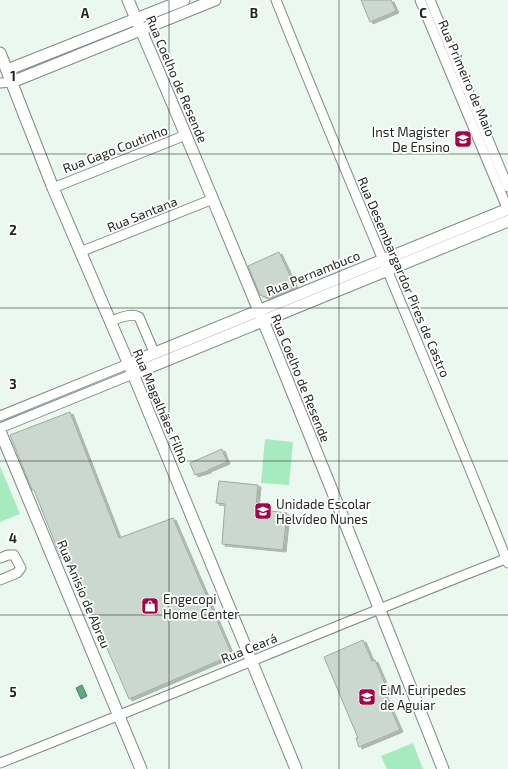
<svg xmlns="http://www.w3.org/2000/svg" width="508" height="769" viewBox="0 0 508 769" font-family="'Exo 2',sans-serif">
<style>
.pitch{fill:#a6ebbf}
.water{fill:#5dab7d;stroke:#4b8362}
.building{fill:#cbd8cf;stroke:#9eaaa1;filter:url(#shadow)}
.lines{fill:none;stroke-linecap:round;stroke-linejoin:round}
.minor-casing{stroke:#7f8a82;stroke-width:11}
.major-casing{stroke:#7f8a82;stroke-width:13}
.minor{stroke:#fff;stroke-width:9}
.major{stroke:#fff;stroke-width:11}
.grid{fill:none;stroke:#212623;stroke-width:1;stroke-opacity:0.55}
.labels{text-anchor:middle;stroke-width:3.5;stroke-linejoin:round;paint-order:stroke}
.street-label{font-size:13px;fill:#212623;stroke:#fff}
.poi-label{font-size:13px;fill:#212623;stroke:#fff;text-anchor:start}
.grid-label{font-size:13px;text-anchor:middle;font-weight:bold;fill:#212623;stroke:#fff;stroke-width:3.5;stroke-linejoin:round;paint-order:stroke}
</style>
<defs>
<filter id="shadow"><feDropShadow dx="3" dy="2" stdDeviation="0" flood-color="#0004"/></filter>
</defs>
<rect width="100%" height="100%" fill="#ebf8ef"/>
<g class="pitch">
<polygon points="265,439 293,442 289,485 261,483"/>
<polygon points="0,466 20,514 0,522"/>
<polygon points="413,743 423,769 387,769 381,756"/>
</g>
<polygon class="water" points="82,685 87,696 81,699 76,688"/>
<g class="building">
<polygon points="361,0 391,0 396,11 370,22"/>
<polygon points="279,252 295,286 268,298 260,295 248,266"/>
<polygon points="70,412 119,538 173,518 232,655 129,699 67,556 61,558 34,490 32,490 10,435"/>
<polygon points="222,449 227,462 208,470 208,471 195,475 190,463"/>
<polygon points="219,481 258,485 256,507 263,507 262,510 287,513 283,550 222,544 225,504 216,503"/>
<polygon points="363,640 372,661 375,660 388,691 384,693 400,730 359,747 356,738 358,738 324,657"/>
</g>
<g class="lines">
<defs>
<g id="minor">
<path d="M276,0C351,188 433,375 508,563"/>
<polyline points="420,0 508,210"/>
<polyline points="430,0 508,187"/>
<polyline points="0,83 12,82"/>
<polyline points="53,188 186,135"/>
<polyline points="80,252 213,199"/>
<path d="M110,321C118,319 131,312 139,317L154,352"/>
<polyline points="0,416 128,364"/>
<polyline points="0,428 133,374"/>
<polyline points="0,558 8,555 14,555 21,568 17,573 0,580"/>
<path d="M0,763C170,696 338,624 508,558"/>
</g>
<g id="major">
<path d="M128,0C238,254 341,511 443,769"/>
<polyline points="0,53 53,188 133,374 296,769"/>
<polyline points="7,70 184,0"/>
<polyline points="12,82 215,0"/>
<polyline points="128,364 508,209"/>
<polyline points="133,374 508,221"/>
<polyline points="0,431 141,769"/>
</g>
</defs>
<use href="#minor" class="minor-casing"/>
<use href="#major" class="major-casing"/>
<use href="#minor" class="minor"/>
<use href="#major" class="major"/>
</g>
<path class="grid" d="M169,0V769M339,0V769M0,154H508M0,308H508M0,461H508M0,615H508"/>
<defs>
<symbol id="school-square" viewBox="-11 -11 22 22"><rect x="-9" y="-9" width="18" height="18" rx="4" fill="#a00547" stroke="#fff"/><path d="M0-5L7-2L0 1L-7-2ZM-4 1L0 2.5L4 1V4Q0 6-4 4Z" fill="#fff"/></symbol>
<symbol id="shop-square" viewBox="-11 -11 22 22"><rect x="-9" y="-9" width="18" height="18" rx="4" fill="#a00547" stroke="#fff"/><path d="M-5-2.5h2.3a2.7 3.5 0 0 1 5.4 0H5L5.5 6h-11ZM-1.5-2.5h3a1.5 2.3 0 0 0-3 0Z" fill="#fff"/></symbol>
</defs>
<g fill-rule="evenodd">
<use href="#school-square" x="453" y="129" width="20" height="20"/>
<use href="#school-square" x="253" y="501" width="20" height="20"/>
<use href="#shop-square" x="140" y="596" width="20" height="20"/>
<use href="#school-square" x="357" y="687" width="20" height="20"/>
</g>
<g class="labels">
<g class="street-label">
<text transform="translate(467 78) rotate(67)" y="5">Rua Primeiro de Maio</text>
<text transform="translate(177 79) rotate(67)" y="5">Rua Coelho de Resende</text>
<text transform="translate(115 149) rotate(-21)" y="5">Rua Gago Coutinho</text>
<text transform="translate(142 214) rotate(-22)" y="5">Rua Santana</text>
<text transform="translate(313 273) rotate(-22)" y="5">Rua Pernambuco</text>
<text transform="translate(404 277) rotate(67)" y="5">Rua Desembargardor Pires de Castro</text>
<text transform="translate(301 378) rotate(68)" y="5">Rua Coelho de Resende</text>
<text transform="translate(161 406) rotate(67)" y="5">Rua Magalhães Filho</text>
<text transform="translate(84 594) rotate(67)" y="5">Rua Anisio de Abreu</text>
<text transform="translate(249 648) rotate(-22)" y="5">Rua Ceará</text>
</g>
<g class="poi-label">
<text x="450" y="137" text-anchor="end">Inst Magister<tspan x="450" dy="15">De Ensino</tspan></text>
<text x="276" y="509">Unidade Escolar<tspan x="276" dy="15">Helvídeo Nunes</tspan></text>
<text x="163" y="604">Engecopi<tspan x="163" dy="15">Home Center</tspan></text>
<text x="380" y="695">E.M. Euripedes<tspan x="380" dy="15">de Aguiar</tspan></text>
</g>
</g>
<g class="grid-label">
<text x="85" y="18">A</text>
<text x="254" y="18">B</text>
<text x="423" y="18">C</text>
<text x="13" y="81">1</text>
<text x="13" y="235">2</text>
<text x="13" y="389">3</text>
<text x="13" y="543">4</text>
<text x="13" y="697">5</text>
</g>
</svg>
